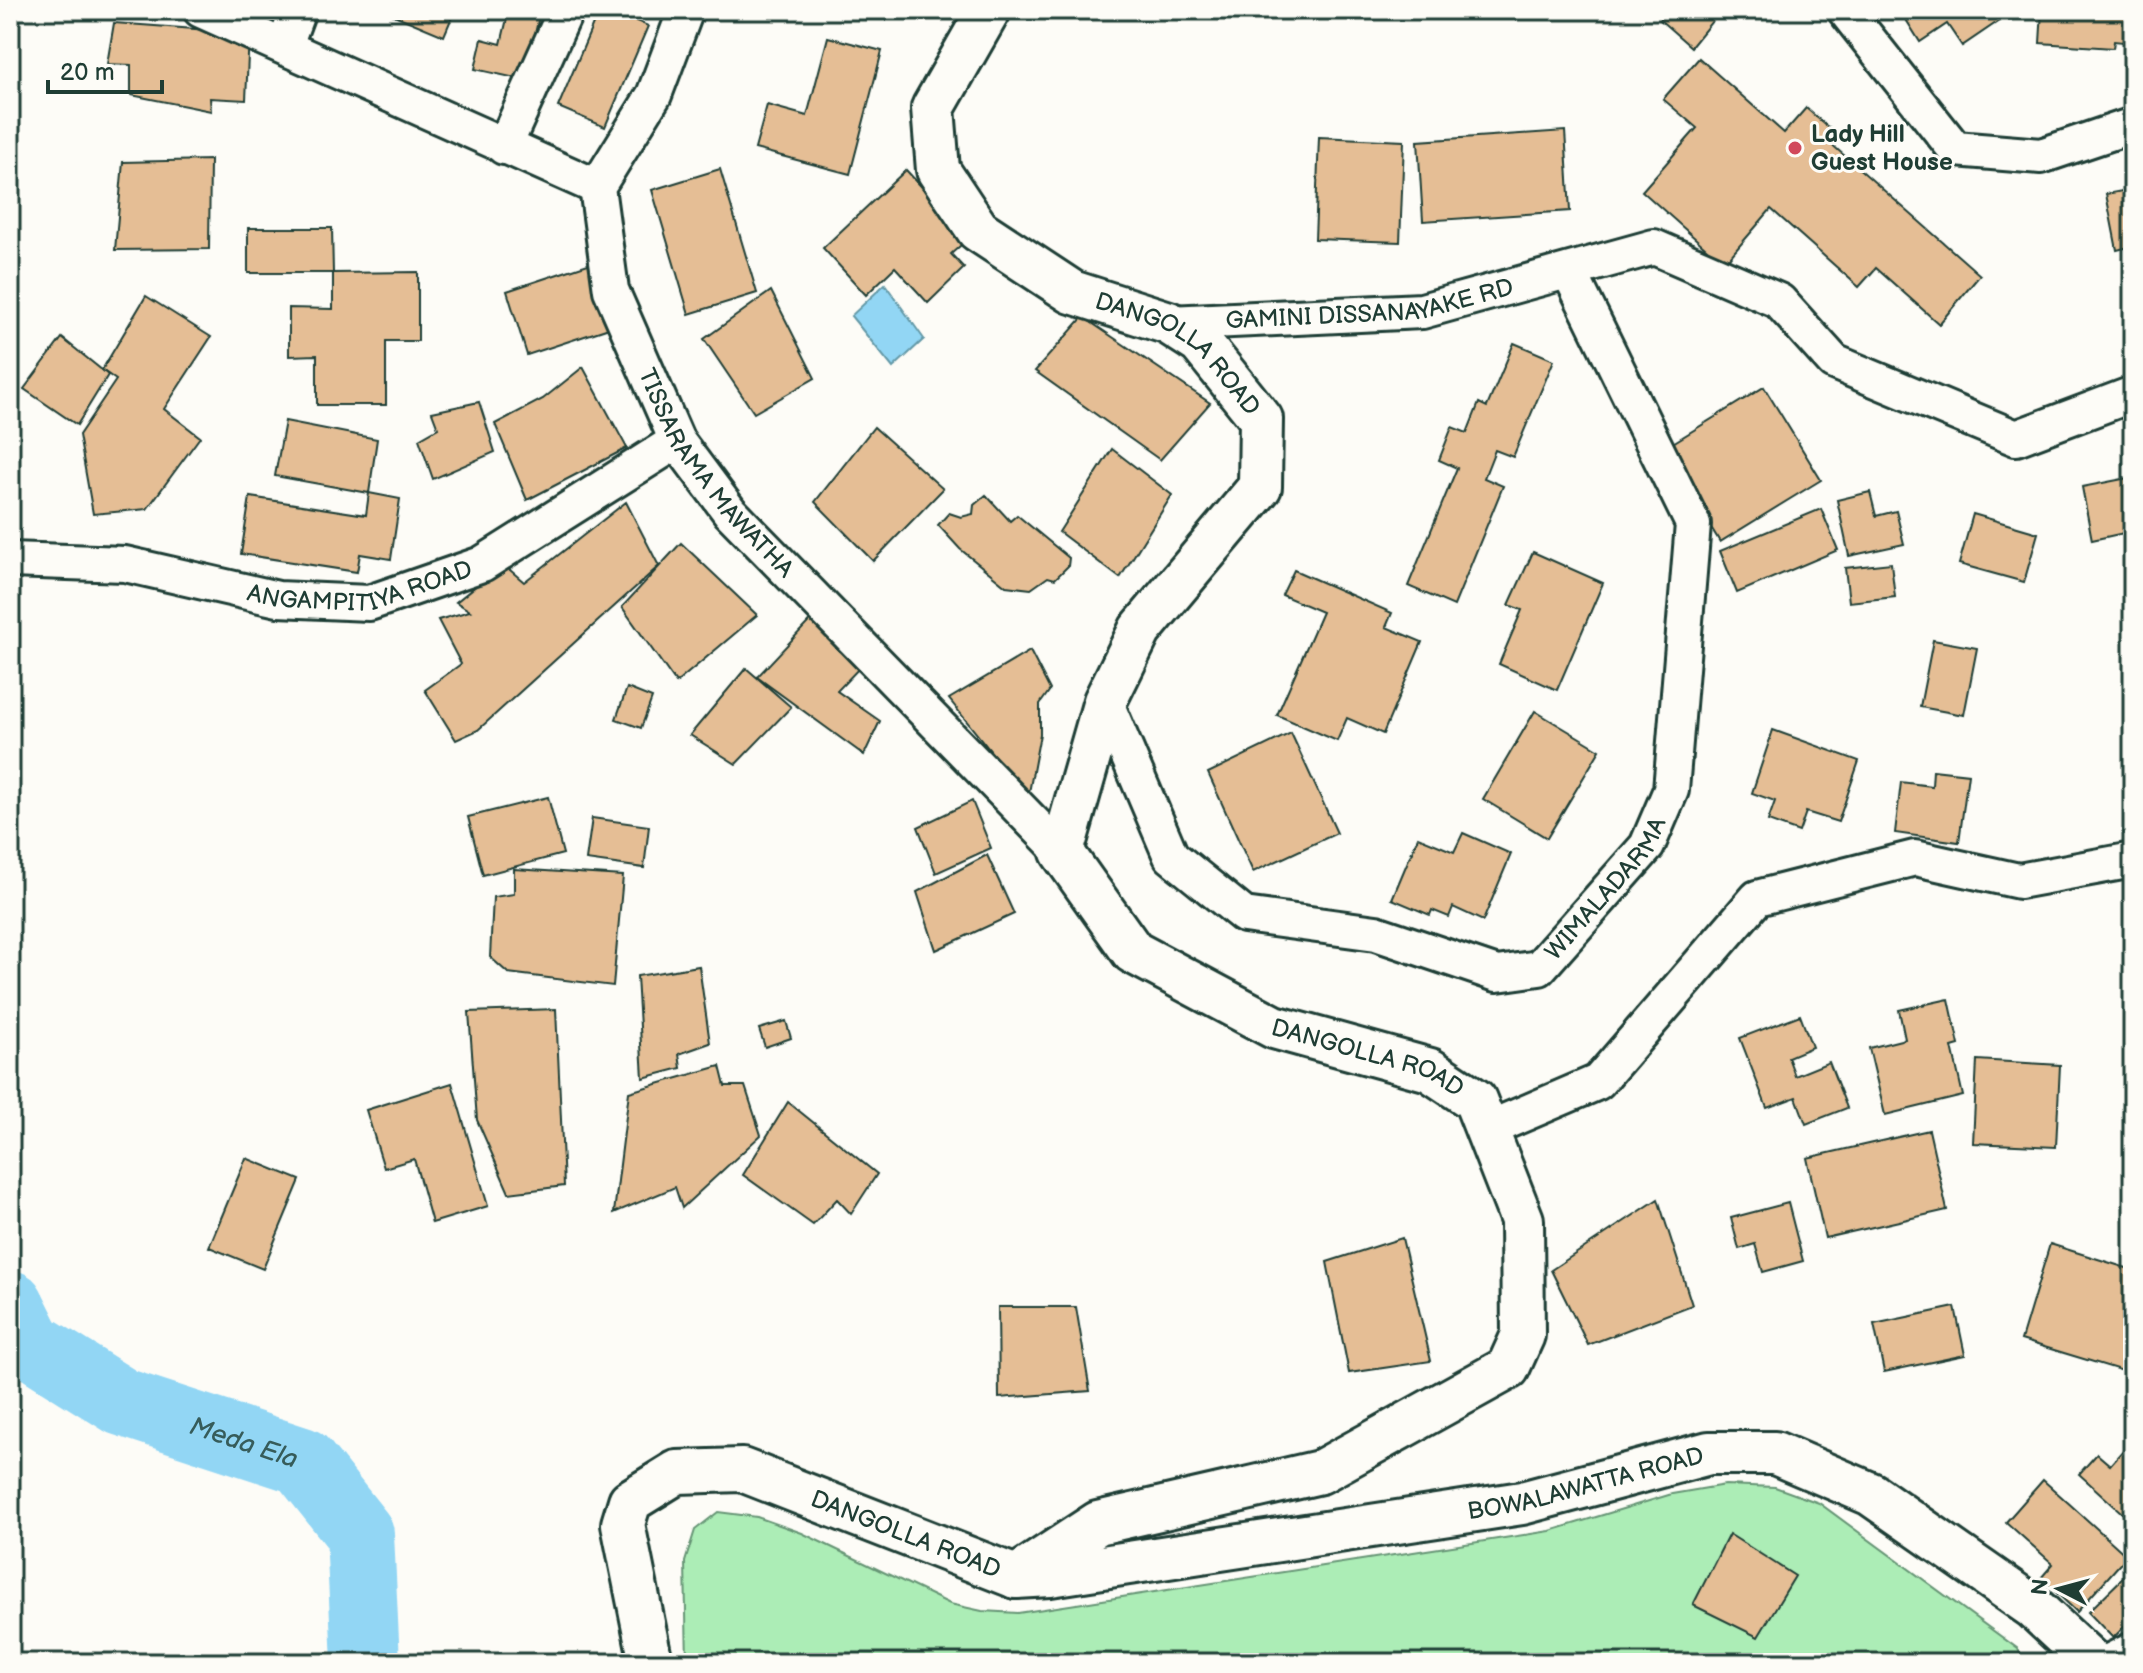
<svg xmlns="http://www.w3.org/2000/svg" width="2143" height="1673" viewBox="0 0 2143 1673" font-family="'Balsamiq Sans',sans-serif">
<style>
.green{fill:#acedb6;stroke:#669575;stroke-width:2}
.water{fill:#92d6f4;stroke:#6499a7;stroke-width:2}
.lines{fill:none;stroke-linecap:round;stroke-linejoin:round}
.river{stroke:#92d6f4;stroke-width:68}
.building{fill:#e5be95;stroke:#1f3d34;stroke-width:2}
.minor-casing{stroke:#1f3d34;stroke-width:40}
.tertiary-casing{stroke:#1f3d34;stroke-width:48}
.minor{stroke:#fdfcf7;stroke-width:34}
.tertiary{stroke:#fdfcf7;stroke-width:42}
.poi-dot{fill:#d1495b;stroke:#fdfcf7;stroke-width:3}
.labels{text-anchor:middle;stroke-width:6;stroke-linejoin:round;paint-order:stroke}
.poi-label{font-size:24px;font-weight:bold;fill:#1f3d34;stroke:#fdfcf7;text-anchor:start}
.street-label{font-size:24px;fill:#1f3d34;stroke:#fdfcf7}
.water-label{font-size:26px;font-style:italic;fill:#365c5a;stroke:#fdfcf7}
</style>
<rect width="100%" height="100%" fill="#fdfcf7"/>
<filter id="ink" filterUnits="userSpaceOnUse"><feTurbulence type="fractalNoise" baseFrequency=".0125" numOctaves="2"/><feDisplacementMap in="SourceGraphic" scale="16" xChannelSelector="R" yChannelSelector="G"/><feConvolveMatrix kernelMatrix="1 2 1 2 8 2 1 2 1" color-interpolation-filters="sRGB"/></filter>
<g filter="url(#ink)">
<polygon class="green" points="1725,1485 1775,1487 1819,1503 2018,1649 2024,1663 687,1663 685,1562 695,1530 718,1512 757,1517 802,1533 950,1604 982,1611 1018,1613 1550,1531 1672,1494"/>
<polygon class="water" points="885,284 924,339 893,368 851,316"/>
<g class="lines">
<path class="river" id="s1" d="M10,1304L30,1344L122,1402L302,1461L360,1534L366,1663"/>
</g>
<g class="building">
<polygon points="382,10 455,10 444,36"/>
<polygon points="509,10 539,16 525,80 475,69 482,39 501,44"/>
<polygon points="599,10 611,10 648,26 605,127 558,107"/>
<polygon points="1668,10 1701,10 1713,20 1691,47 1660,20"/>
<polygon points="1900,10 2015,10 1962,46 1947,24 1920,42"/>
<polygon points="2042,10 2133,10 2133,43 2114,41 2113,48 2040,43"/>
<polygon points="114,23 249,33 246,100 210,98 211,111 131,95 131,65 107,64"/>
<polygon points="828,37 882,51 850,174 755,149 767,105 807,116"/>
<polygon points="1699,58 1784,133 1806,108 1837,135 1830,143 1980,275 1939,324 1876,268 1859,287 1771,209 1724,264 1642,191 1697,128 1663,99"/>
<polygon points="1565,131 1570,211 1423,221 1418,141"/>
<polygon points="1319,137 1404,141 1400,242 1315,239"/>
<polygon points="210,160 209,249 115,250 123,162"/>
<polygon points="720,169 757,293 689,314 652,190"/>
<polygon points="906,170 969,238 951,254 964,268 928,303 895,267 866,295 823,248"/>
<polygon points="2133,189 2133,246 2117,250 2106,194"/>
<polygon points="248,228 332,228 333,273 248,273"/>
<polygon points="591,263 612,327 527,355 507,291"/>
<polygon points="418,272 418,341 386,341 386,405 317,405 317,355 289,356 289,308 333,309 333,273"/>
<polygon points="771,291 815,378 754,413 704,339"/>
<polygon points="146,296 211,337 164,409 200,437 147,509 93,514 79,435 116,380 102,370"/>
<polygon points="1083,317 1210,403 1160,460 1035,371"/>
<polygon points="62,338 108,375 77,425 24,389"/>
<polygon points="1514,343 1554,360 1513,457 1495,450 1484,478 1503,486 1454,606 1408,586 1457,468 1439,460 1452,427 1467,433 1479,403 1487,407"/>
<polygon points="583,367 627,448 527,500 495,424 543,399"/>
<polygon points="1764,387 1821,480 1720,542 1663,449"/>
<polygon points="479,402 495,452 433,479 419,439 438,428 432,412"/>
<polygon points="285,421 377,439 369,493 275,476"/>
<polygon points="874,427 943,489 873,561 815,502"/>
<polygon points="1112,449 1172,495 1120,578 1059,532"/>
<polygon points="2133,477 2133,531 2092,540 2082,487"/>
<polygon points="1870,492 1876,516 1896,511 1904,544 1849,556 1837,500"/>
<polygon points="369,493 400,499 391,559 360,554 357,572 241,554 250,497 366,515"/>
<polygon points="986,495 1010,521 1017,515 1069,558 1068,566 1055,579 1048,577 1031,589 1006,586 960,549 938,525 949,513 961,517 973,514 974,505"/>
<polygon points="626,502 659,566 478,730 456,740 425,690 461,664 438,620 470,611 456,602 503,564 524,582"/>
<polygon points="1821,509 1838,550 1737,593 1720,551"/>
<polygon points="1973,514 2038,533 2024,582 1959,564"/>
<polygon points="681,543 757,615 676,683 622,607"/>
<polygon points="1533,552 1603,583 1557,690 1499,664 1522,610 1509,605"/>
<polygon points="1891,563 1895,597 1849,602 1845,568"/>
<polygon points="1294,570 1392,613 1386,627 1422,642 1383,734 1347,718 1337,741 1277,715 1322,612 1282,595"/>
<polygon points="818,612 864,663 837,691 880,721 864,755 757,677"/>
<polygon points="1933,640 1977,648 1964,715 1920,707"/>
<polygon points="1030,651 1050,690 1040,704 1040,734 1028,798 949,699"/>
<polygon points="746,668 791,707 736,764 690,735"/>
<polygon points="627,688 652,698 641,728 616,719"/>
<polygon points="1535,711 1600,750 1547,838 1483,799"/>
<polygon points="1773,730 1859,761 1838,822 1806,812 1799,832 1768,821 1775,801 1752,793"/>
<polygon points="1291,733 1337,833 1253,872 1208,773"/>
<polygon points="1933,770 1968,774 1959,842 1895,833 1901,782 1932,786"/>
<polygon points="548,797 563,854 483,875 468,817"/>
<polygon points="972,801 991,848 936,873 918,827"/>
<polygon points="592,818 649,826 644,868 586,860"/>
<polygon points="1463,833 1511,854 1483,921 1453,907 1449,917 1432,910 1430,915 1392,899 1418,837 1454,852"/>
<polygon points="987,855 1014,914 936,950 917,892"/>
<polygon points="514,869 623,876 613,986 508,973 490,957 493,897 514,894"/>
<polygon points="699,966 710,1043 679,1054 681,1068 643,1078 637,976"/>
<polygon points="1949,999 1959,1045 1952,1047 1963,1096 1885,1115 1869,1048 1905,1039 1899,1010"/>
<polygon points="556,1009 564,1186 509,1193 477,1120 469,1012"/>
<polygon points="1800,1015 1812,1047 1788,1057 1795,1076 1829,1062 1847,1108 1806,1124 1796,1097 1767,1108 1740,1038"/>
<polygon points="786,1021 791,1038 765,1047 759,1029"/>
<polygon points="1977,1060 2060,1065 2056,1147 1973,1143"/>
<polygon points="720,1066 725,1086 745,1086 761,1135 682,1208 675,1187 614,1213 629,1092"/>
<polygon points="452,1083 488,1206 432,1223 414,1159 384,1168 366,1110"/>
<polygon points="788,1102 877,1174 851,1214 837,1199 813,1225 743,1175"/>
<polygon points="1929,1130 1947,1210 1825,1238 1807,1158"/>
<polygon points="246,1158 300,1180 263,1269 209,1247"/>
<polygon points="1658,1199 1692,1305 1588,1345 1551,1270"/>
<polygon points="1788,1203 1803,1261 1763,1272 1755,1244 1739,1249 1731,1218"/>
<polygon points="1402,1238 1431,1361 1349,1373 1327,1262"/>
<polygon points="2050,1244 2133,1270 2133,1374 2021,1340"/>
<polygon points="998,1307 1076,1307 1090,1391 999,1398"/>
<polygon points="1955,1307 1965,1355 1884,1372 1874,1324"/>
<polygon points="2133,1439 2133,1523 2079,1474 2097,1454 2110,1465"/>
<polygon points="2043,1480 2127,1556 2077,1612 2041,1578 2053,1564 2006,1522"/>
<polygon points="1729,1534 1795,1576 1758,1637 1693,1605"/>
<polygon points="2133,1568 2133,1618 2113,1638 2088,1612"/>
</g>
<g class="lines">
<defs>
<g id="minor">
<polyline points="201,10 597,187"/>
<path id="s2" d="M686,10L654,95L597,187L611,290L677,441L730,512L1062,852"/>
<polyline points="1845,10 1955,149 2041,156 2133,125"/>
<polyline points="285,45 298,10"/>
<polyline points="504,147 566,10"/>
<path id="s3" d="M1169,323L1422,311L1654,247L1779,301L1834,362L2016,438L2133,394"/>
<path id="s4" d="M10,560L125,564L278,599L369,603L482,564L677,441"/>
<path id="s5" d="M1105,701L1171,856L1244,915L1376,933L1497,974L1539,968L1647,846L1671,790L1693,524L1569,271"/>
<polyline points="1488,1129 1598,1082 1757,898 1915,858 2019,881 2133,860"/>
<polyline points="2107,1663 2133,1650"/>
</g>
<g id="tertiary">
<path id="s6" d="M989,10L933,108L938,170L978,230L1072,292L1169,323L1200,343L1261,419L1260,487L1140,630L1105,701L1062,852L1133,952L1274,1027L1430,1070L1475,1100L1522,1220L1523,1335L1508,1368L1320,1472L1098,1523L1016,1577"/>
<path id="s7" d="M651,1663L623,1524L630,1501L677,1472L742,1470L1016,1577L1050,1575L1522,1503L1709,1453H1775L1871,1494L2033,1607L2093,1663"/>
</g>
</defs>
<use href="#minor" class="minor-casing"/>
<use href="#tertiary" class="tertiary-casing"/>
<use href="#minor" class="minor"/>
<use href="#tertiary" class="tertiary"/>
</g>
</g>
<circle class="poi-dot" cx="1795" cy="148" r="8"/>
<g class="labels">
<g class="poi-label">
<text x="1811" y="142">Lady Hill<tspan x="1811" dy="28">Guest House</tspan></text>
</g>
<g class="street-label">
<text dy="8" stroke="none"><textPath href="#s3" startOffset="202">GAMINI DISSANAYAKE RD</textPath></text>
<text dy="8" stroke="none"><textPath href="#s6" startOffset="486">DANGOLLA ROAD</textPath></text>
<text dy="8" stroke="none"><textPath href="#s2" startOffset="516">TISSARAMA MAWATHA</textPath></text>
<text dy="8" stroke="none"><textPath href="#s4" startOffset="356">ANGAMPITIYA ROAD</textPath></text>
<text dy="8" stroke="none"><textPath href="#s5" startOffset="670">WIMALADARMA</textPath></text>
<text dy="8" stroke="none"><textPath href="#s6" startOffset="1468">DANGOLLA ROAD</textPath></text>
<text dy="8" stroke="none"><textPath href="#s7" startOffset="1158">BOWALAWATTA ROAD</textPath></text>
<text dy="8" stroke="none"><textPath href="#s7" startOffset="462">DANGOLLA ROAD</textPath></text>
</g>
<g class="water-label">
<text dy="9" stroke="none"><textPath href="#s1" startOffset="282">Meda Ela</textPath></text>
</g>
</g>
<rect width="2143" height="1673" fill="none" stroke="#fdfcf7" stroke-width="40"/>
<rect x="20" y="20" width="2103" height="1633" fill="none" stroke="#1f3d34" stroke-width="3" filter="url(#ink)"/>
<g transform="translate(2059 1589) rotate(276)" stroke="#fdfcf7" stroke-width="6" paint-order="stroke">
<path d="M0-6L14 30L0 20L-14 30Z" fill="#1f3d34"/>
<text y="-12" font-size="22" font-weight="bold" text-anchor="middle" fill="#1f3d34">N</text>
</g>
<path d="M48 80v12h114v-12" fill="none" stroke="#1f3d34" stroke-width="4"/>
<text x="60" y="80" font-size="24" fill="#1f3d34" stroke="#fdfcf7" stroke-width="6" paint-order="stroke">20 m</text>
</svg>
